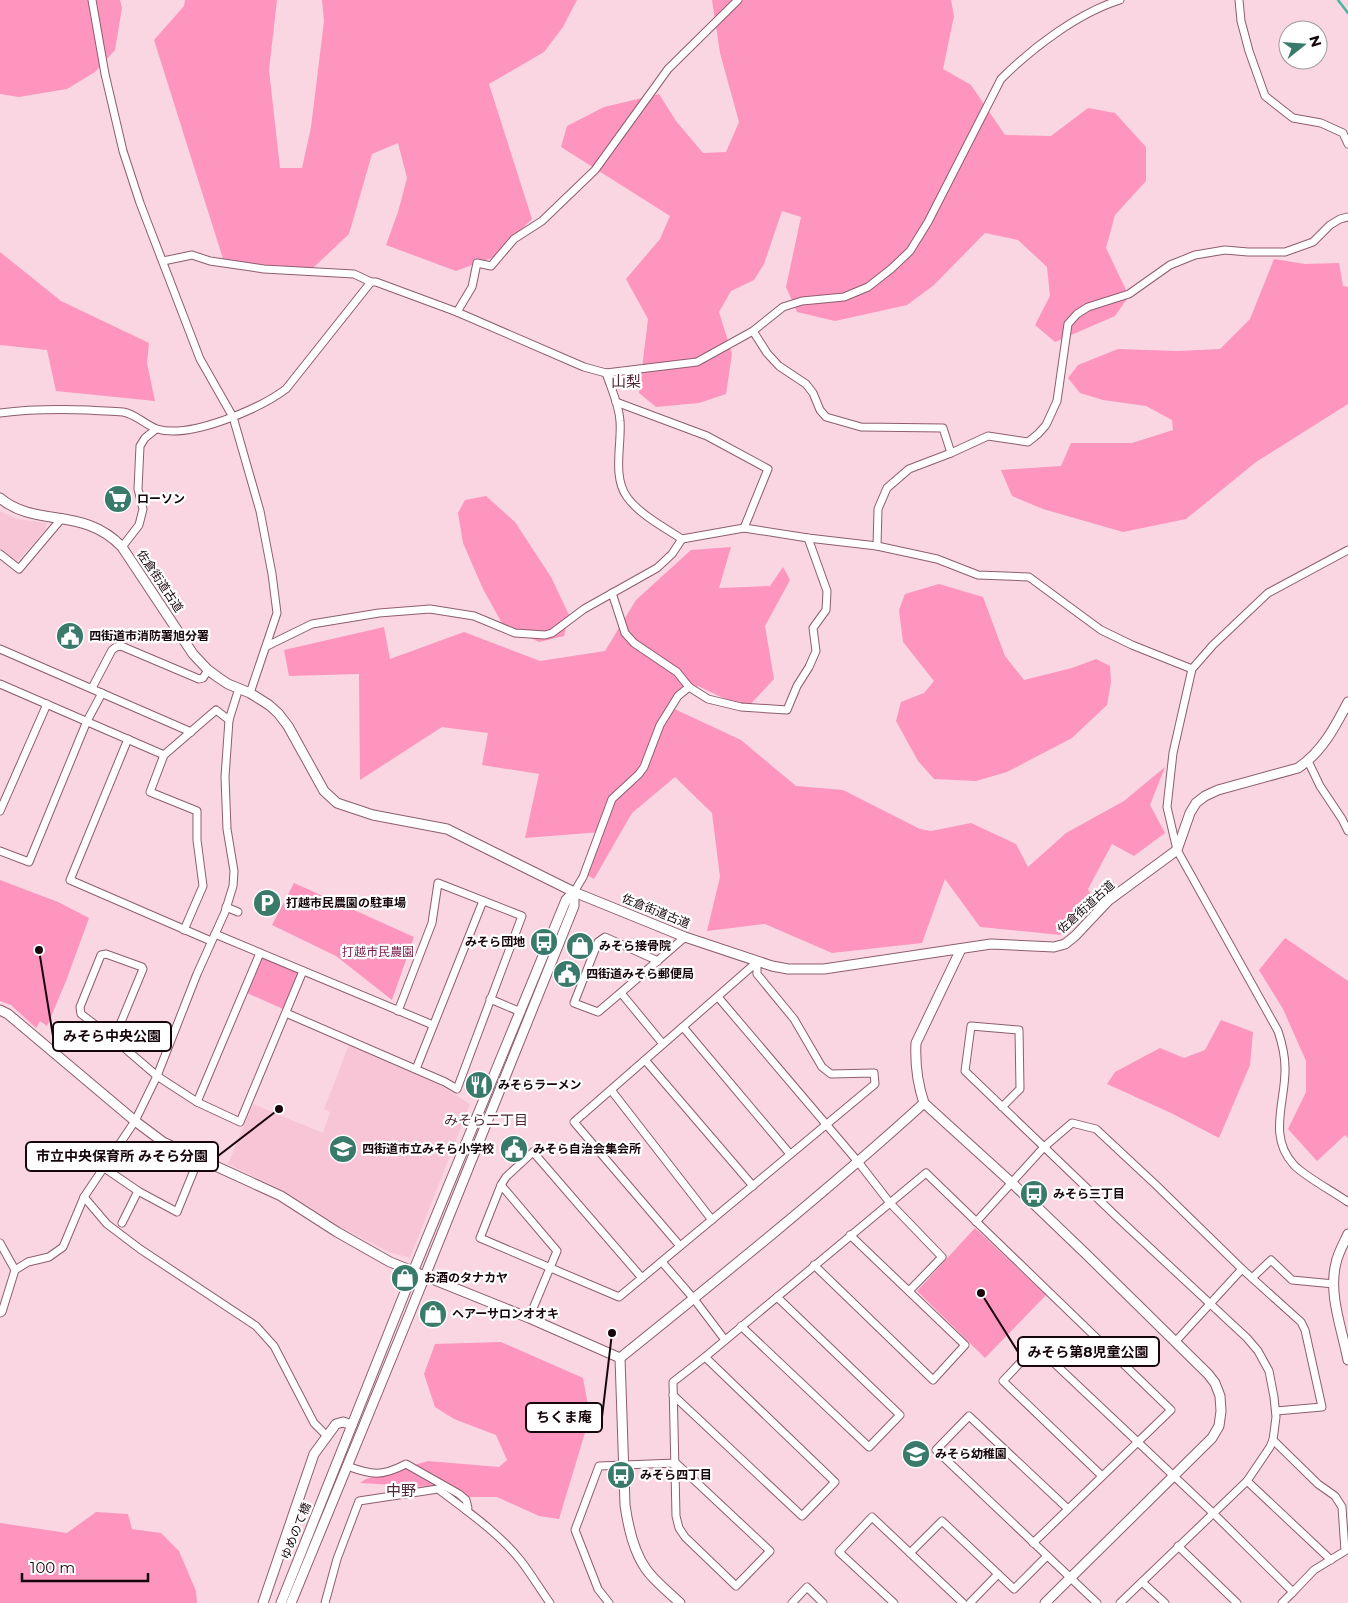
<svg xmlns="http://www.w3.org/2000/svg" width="1348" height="1603" viewBox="0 0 1348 1603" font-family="Montserrat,'Noto Sans JP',sans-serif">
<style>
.built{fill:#f8c5d7}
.green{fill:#fd95be}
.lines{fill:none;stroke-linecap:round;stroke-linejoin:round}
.stream{stroke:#41b79e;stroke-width:2.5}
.minor-casing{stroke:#8e5d6f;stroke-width:9}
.tertiary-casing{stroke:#8e5d6f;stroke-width:11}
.minor{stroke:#fff;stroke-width:7}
.tertiary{stroke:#fff;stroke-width:9}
.labels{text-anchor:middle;stroke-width:4.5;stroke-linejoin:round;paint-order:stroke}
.poi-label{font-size:12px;font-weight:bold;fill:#17060c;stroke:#fff;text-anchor:start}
.street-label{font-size:12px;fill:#17060c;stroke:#fff}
.park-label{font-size:12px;fill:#791a48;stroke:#fff}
.neighbourhood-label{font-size:14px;fill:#502537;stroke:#fff}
.quarter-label{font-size:15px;fill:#502537;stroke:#fff}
.leader{fill:none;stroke:#17060c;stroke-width:2}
.callout-dot{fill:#17060c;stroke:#fff;stroke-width:2}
.callout{fill:#fff;stroke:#17060c;stroke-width:2}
.callout-label{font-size:14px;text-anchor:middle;font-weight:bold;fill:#17060c}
</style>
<rect width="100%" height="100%" fill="#f9d6e2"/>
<g class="built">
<polygon points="0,511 17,519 47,523 45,530 16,563 0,549"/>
<polygon points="349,1045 442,1086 470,1104 410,1258 389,1252 340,1227 286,1192 228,1164 253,1104 323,1133 330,1112 324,1109"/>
</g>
<g class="green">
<polygon points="0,0 120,0 122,8 115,50 95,72 67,89 19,97 0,94"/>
<polygon points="185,0 277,0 269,70 280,168 302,168 311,127 324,21 322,0 577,0 563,27 544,52 489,84 532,219 494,257 456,271 386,245 398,212 407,178 398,143 372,154 349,234 313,268 224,262 154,40 184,6"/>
<polygon points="712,0 951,0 954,16 943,69 971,85 1005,135 1051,136 1088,108 1115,113 1146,147 1146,181 1115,215 1106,248 1129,296 1115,316 1055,342 1035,325 1050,296 1047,267 1018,240 985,233 934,285 907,305 835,321 797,312 786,287 801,217 782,211 764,264 754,280 731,291 719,312 732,354 726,394 699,403 656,407 639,393 648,319 626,279 660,239 670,216 561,147 567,126 604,107 659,94 676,121 703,153 726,152 739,122 720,53"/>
<polygon points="0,252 61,301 149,343 147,363 155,401 56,391 47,350 0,345"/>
<polygon points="1274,259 1305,264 1339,263 1343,286 1348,287 1348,404 1256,462 1186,519 1123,532 1043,509 1012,496 1001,470 1061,466 1071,443 1132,443 1173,430 1172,420 1146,406 1103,400 1080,393 1068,378 1078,365 1118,349 1178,351 1220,349 1250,319"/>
<polygon points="486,496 515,522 551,577 569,615 564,636 539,642 503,625 483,589 463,543 458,513 465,500"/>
<polygon points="731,547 719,588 770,586 783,567 790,580 765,626 774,679 746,709 698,686 668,706 741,740 796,786 843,790 920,829 931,831 971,823 1016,844 1028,867 1066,833 1124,801 1165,767 1150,805 1165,833 1134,856 1112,844 1088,889 1096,907 1060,935 980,927 945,879 922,943 832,953 765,924 707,931 720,877 712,813 675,777 632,813 594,879 585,874 601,832 525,838 539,774 482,765 488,733 442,727 360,780 359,674 289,676 284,650 384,627 390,659 464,632 540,661 605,651 636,600 691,550"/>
<polygon points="939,584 983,597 1005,656 1024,680 1072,668 1096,659 1110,666 1111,682 1107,705 1072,738 1007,772 976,781 934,779 918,761 896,721 901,702 924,693 934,681 903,642 899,610 905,594"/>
<polygon points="0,880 58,902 89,918 66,981 47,1026 40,1021 36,1028 11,1005 0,1001"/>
<polygon points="294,883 414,937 392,1000 336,956 272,925"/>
<polygon points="1285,938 1348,981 1348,1138 1345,1135 1317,1161 1288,1129 1306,1092 1306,1061 1283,1009 1259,970"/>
<polygon points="262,957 298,973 283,1009 247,993"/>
<polygon points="1221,1020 1253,1032 1250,1065 1219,1138 1171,1113 1107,1084 1115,1072 1160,1048 1184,1058 1205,1050"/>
<polygon points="975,1228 1046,1295 985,1358 917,1291"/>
<polygon points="501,1342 583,1378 590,1416 559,1519 539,1516 497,1497 467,1497 441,1485 429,1487 360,1483 366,1479 428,1461 499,1467 507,1460 496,1435 454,1419 435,1407 424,1374 435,1344"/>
<polygon points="96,1512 128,1514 132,1529 161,1533 179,1551 196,1591 197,1603 0,1603 0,1523 67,1533"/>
</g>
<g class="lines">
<polyline class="stream" points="1338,0 1348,13"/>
<defs>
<g id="minor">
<polyline points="92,0 105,74 123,151 140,203 200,359 233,417 260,511 272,574 277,613 250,693"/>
<polyline points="1239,0 1241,21 1249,51 1265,96 1293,118 1321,123 1343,133 1348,144"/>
<path d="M163,261L192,255L210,261L264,269L354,274L371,282H376L457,312L584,367L606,373L697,362L753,331L783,307L802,301L844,297L868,287L891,269L910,251L928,222L1001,79C1032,48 1078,13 1120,0"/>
<polyline points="457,312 472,287 477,263 491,266 514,239 542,221 595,170 668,69 738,0"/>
<polyline points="753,331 767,353 779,366 806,384 813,393 820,410 826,417 861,427 943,428 951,453"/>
<path d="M606,373C611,388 619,404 620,421C622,444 612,476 627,497C639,514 665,528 682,539L744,528L808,538L877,546L937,559L978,575L1029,577L1101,630L1132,645L1192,669"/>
<polyline points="616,402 707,436 768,469 744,528"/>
<path d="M0,413C30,409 58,409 88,410C99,411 111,411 123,412C136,414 145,425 157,429C190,439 259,409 286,389L371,282"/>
<polyline points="877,546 878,509 887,488 909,469 951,453 988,436 1028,442 1038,434 1046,425 1057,401 1068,324 1077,314 1088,307 1129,294 1170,265 1195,255 1225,250 1248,252 1285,252 1313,242 1330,225 1340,219 1348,217"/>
<polyline points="122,547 139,525 143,509 138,489 140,446 145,438 156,429"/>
<path d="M1348,550L1268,593L1213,645L1192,669L1173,753L1167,807L1177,850L1278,1031C1282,1043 1285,1055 1285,1068C1286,1101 1267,1136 1294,1165C1304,1176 1334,1192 1348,1202"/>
<polyline points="0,554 19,569 62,518"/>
<polyline points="612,593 625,633 634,643 677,672 689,687 708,699 741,707 787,710 797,686 809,667 816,651 813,628 826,610 827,591 808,538"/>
<polyline points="267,646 312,624 379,613 430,609 474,616 515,633 545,635 552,633 584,609 657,568 672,554 682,539"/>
<polyline points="0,649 191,732"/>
<polyline points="0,684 164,755"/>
<polyline points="92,688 112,650 116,647 121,646 199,679 203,678 208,670"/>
<polyline points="128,739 70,880 211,941"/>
<polyline points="1308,761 1320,786 1342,819 1348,831"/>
<polyline points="0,811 47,704"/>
<polyline points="0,851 29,862 87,721 102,693"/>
<polyline points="574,892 583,877 612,799 639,774 644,767 660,725 678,696 689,687"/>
<polyline points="226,907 238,912"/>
<polyline points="184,930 203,886 197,840 197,811 150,792 164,755 216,710 229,720"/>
<polyline points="215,934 433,1025"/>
<path d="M658,961L605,937L598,942L574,1003L598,1012C628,987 656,962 685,937"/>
<polyline points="621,993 663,1044"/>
<polyline points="718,997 859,1163 890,1203 942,1257 909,1291"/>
<polyline points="490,999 521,1012"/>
<polyline points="286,1013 445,1082 457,1089 522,916 438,883 432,923 398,1011"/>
<polyline points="683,1027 790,1154"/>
<polyline points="114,1039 143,969 142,967 106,954 101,955 80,1007 81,1014 114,1039 157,1076 197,974 225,912 233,886 234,871 227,829 225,777 229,720 239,688"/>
<polyline points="645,1060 753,1186"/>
<polyline points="416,1069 483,901"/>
<polyline points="611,1090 712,1220"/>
<polyline points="197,1102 260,953"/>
<polyline points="1002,1107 1020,1089 1019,1030 971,1026 965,1071 1119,1219 1247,1338 1258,1351 1269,1371 1274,1397 1276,1417 1273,1440 1270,1447 1247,1481 1120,1603"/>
<polyline points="103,1167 138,1191 177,1212 199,1158"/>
<polyline points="501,1185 557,1251 529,1318"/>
<polyline points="84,1197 107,1224 140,1249 256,1326 274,1346 314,1423 326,1435"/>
<polyline points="976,1222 1044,1147 1072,1123 1096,1129 1156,1185 1242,1269 1301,1322 1305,1330 1322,1407 1276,1411"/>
<polyline points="122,1223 138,1191"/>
<polyline points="0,1243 15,1270"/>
<polyline points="680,1246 574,1122 757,962"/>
<polyline points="662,1262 694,1299 725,1340"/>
<polyline points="814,1265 933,1380 965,1345 850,1235"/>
<polyline points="642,1278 533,1152 506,1177 501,1185 480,1238 619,1297 875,1084 874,1073 831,1074 822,1067 794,1019 757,974 757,962"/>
<polyline points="1252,1278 1271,1260 1292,1280 1334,1284"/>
<polyline points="0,1313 2,1312 15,1270 28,1262 49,1257 63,1247 84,1197 135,1121 157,1076 197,1102 240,1122 303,971"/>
<polyline points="741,1326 869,1447 900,1415 777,1297"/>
<polyline points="1176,1341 1242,1269"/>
<polyline points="673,1395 802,1516 835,1482 705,1357 926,1173 1171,1410 1033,1543"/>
<path d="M347,1466C372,1475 381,1477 406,1464L459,1494L466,1500L468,1508L466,1510"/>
<polyline points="1102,1476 1003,1381 1036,1346 1213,1513 1293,1592 1314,1570 1345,1551 1342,1507 1335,1496 1318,1484 1273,1440"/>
<polyline points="1247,1481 1331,1560"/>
<polyline points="1068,1509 969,1416 936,1450 1097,1603"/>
<polyline points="1178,1546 1237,1603"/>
<polyline points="910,1553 942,1521 1014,1589 1047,1556"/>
<polyline points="1142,1582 1165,1603"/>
<path d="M325,1603L337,1559L359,1501L438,1489C467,1511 499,1533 521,1561C531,1574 540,1589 550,1603"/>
<polyline points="609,1603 598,1589 575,1530 599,1466 676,1463 770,1551 736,1586 685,1537 679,1528 676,1516 673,1382 705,1357"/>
<polyline points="792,1603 807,1587 823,1603"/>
<polyline points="894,1603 839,1552 872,1517 963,1603"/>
<polyline points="970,1603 998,1574"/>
<polyline points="1282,1603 1293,1592"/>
</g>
<g id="tertiary">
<path d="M0,498C35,528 84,506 122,547L193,654L208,670L219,678L228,684L250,693L269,705L278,713L288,726L324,791L337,803L373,815L447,829L574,892L685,937L772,966L788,969H824L991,944L1054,947L1065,944L1075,936L1109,900L1177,850L1190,813L1196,803L1205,796L1218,790L1298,768C1322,752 1335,727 1348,702"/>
<path d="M961,949L916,1043C915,1062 918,1085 924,1103L1012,1183L1086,1254L1208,1374L1215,1383L1220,1396L1221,1411L1219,1426L1212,1438L1045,1603"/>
<polyline points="0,1010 8,1014 135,1121 163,1142 281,1196 337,1232 390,1262 529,1318 620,1358"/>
<path d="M1348,1234C1344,1243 1338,1253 1336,1263C1328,1294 1342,1329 1348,1360"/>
<path d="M620,1358C723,1275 826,1192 924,1103"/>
<path d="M620,1358L625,1505C628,1526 633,1551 646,1569C655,1582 669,1592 680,1603"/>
<polyline points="263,1603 314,1454 336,1424 343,1422 352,1425"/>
<polyline points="281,1603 413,1272 566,900 574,892"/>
<polyline points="291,1603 410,1313 574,906 574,892"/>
</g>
</defs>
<use href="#minor" class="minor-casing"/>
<use href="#tertiary" class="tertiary-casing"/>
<use href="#minor" class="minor"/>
<use href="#tertiary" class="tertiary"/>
</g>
<defs>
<symbol id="supermarket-disc" viewBox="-11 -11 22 22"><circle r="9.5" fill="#397a6b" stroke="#fff"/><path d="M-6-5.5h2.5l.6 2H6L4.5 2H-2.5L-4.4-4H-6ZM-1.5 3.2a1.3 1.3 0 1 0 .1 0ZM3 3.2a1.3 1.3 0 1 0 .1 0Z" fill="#fff"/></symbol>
<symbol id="civic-disc" viewBox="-11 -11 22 22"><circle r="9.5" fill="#397a6b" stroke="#fff"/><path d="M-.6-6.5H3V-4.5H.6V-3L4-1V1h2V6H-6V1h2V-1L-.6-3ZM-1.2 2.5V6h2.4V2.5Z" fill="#fff"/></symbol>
<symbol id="parking-disc" viewBox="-11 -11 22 22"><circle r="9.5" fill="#397a6b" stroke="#fff"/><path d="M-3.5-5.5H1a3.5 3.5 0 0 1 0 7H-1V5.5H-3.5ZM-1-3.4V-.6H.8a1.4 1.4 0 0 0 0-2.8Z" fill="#fff"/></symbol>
<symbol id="bus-disc" viewBox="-11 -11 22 22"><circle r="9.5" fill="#397a6b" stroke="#fff"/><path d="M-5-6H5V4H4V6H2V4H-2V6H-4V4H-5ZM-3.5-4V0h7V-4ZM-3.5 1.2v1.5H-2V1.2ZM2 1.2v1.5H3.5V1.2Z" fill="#fff"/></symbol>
<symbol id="shop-disc" viewBox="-11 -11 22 22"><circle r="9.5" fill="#397a6b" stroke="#fff"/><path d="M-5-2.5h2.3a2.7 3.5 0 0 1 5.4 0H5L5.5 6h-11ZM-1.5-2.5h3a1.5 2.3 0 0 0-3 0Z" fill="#fff"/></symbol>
<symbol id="restaurant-disc" viewBox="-11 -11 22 22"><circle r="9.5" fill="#397a6b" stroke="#fff"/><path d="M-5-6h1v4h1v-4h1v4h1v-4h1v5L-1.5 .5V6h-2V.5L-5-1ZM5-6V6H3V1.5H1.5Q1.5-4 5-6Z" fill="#fff"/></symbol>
<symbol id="school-disc" viewBox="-11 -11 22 22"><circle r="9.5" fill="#397a6b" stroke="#fff"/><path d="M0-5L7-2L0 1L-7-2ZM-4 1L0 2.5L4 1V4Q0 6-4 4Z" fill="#fff"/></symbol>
</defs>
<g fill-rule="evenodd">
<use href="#supermarket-disc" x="102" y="483" width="32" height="32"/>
<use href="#civic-disc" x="54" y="620" width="32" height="32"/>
<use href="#parking-disc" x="251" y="887" width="32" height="32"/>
<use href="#bus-disc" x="528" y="926" width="32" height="32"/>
<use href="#shop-disc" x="564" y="930" width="32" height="32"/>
<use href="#civic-disc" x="551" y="958" width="32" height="32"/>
<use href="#restaurant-disc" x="463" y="1069" width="32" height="32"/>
<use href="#school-disc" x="327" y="1133" width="32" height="32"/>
<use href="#civic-disc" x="498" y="1133" width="32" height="32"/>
<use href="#bus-disc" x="1018" y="1178" width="32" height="32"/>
<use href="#shop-disc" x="389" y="1262" width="32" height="32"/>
<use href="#shop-disc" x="417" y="1298" width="32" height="32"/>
<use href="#school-disc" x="900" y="1438" width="32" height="32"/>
<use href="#bus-disc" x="605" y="1459" width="32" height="32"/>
</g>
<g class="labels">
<g class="poi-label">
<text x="137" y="503">ローソン</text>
<text x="89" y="640">四街道市消防署旭分署</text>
<text x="286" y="907">打越市民農園の駐車場</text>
<text x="525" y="946" text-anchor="end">みそら団地</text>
<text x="599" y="950">みそら接骨院</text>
<text x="586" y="978">四街道みそら郵便局</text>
<text x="498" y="1089">みそらラーメン</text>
<text x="362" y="1153">四街道市立みそら小学校</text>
<text x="533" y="1153">みそら自治会集会所</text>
<text x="1053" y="1198">みそら三丁目</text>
<text x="424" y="1282">お酒のタナカヤ</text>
<text x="452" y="1318">ヘアーサロンオオキ</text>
<text x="935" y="1458">みそら幼稚園</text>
<text x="640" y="1479">みそら四丁目</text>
</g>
<g class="street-label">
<text transform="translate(160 581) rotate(56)" y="4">佐倉街道古道</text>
<text transform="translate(1086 907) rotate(-42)" y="4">佐倉街道古道</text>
<text transform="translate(656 911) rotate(22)" y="4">佐倉街道古道</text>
<text transform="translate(296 1531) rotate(-68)" y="4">ゆめのて橋</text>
</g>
<g class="park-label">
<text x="378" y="956">打越市民農園</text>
</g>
<g class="neighbourhood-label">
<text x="486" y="1125">みそら二丁目</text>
</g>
<g class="quarter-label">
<text x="626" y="387">山梨</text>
<text x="401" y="1496">中野</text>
</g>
</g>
<path class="leader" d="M39 950L53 1036M279 1109L218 1156M981 1293L1018 1352M612 1333L602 1417"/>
<g class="callout-dot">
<circle cx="39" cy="950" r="5"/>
<circle cx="279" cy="1109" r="5"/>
<circle cx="981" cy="1293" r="5"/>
<circle cx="612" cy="1333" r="5"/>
</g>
<g class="callout">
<rect x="53" y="1022" width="118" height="29" rx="5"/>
<rect x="26" y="1142" width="192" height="29" rx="5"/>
<rect x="1018" y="1337" width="141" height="29" rx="5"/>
<rect x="526" y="1403" width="76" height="29" rx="5"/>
</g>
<g class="callout-label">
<text x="112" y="1041">みそら中央公園</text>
<text x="122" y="1161">市立中央保育所 みそら分園</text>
<text x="1088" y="1357">みそら第8児童公園</text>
<text x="564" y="1422">ちくま庵</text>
</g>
<g transform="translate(1303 45) rotate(73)"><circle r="24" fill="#ffffff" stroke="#a29b9e"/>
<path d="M0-4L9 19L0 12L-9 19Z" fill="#397a6b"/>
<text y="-8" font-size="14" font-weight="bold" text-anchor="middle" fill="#17060c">N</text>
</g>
<path d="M22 1573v8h126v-8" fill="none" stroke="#17060c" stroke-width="2.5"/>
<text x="30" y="1573" font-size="15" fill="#17060c" stroke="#ffffff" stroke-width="4" paint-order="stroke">100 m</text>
</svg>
